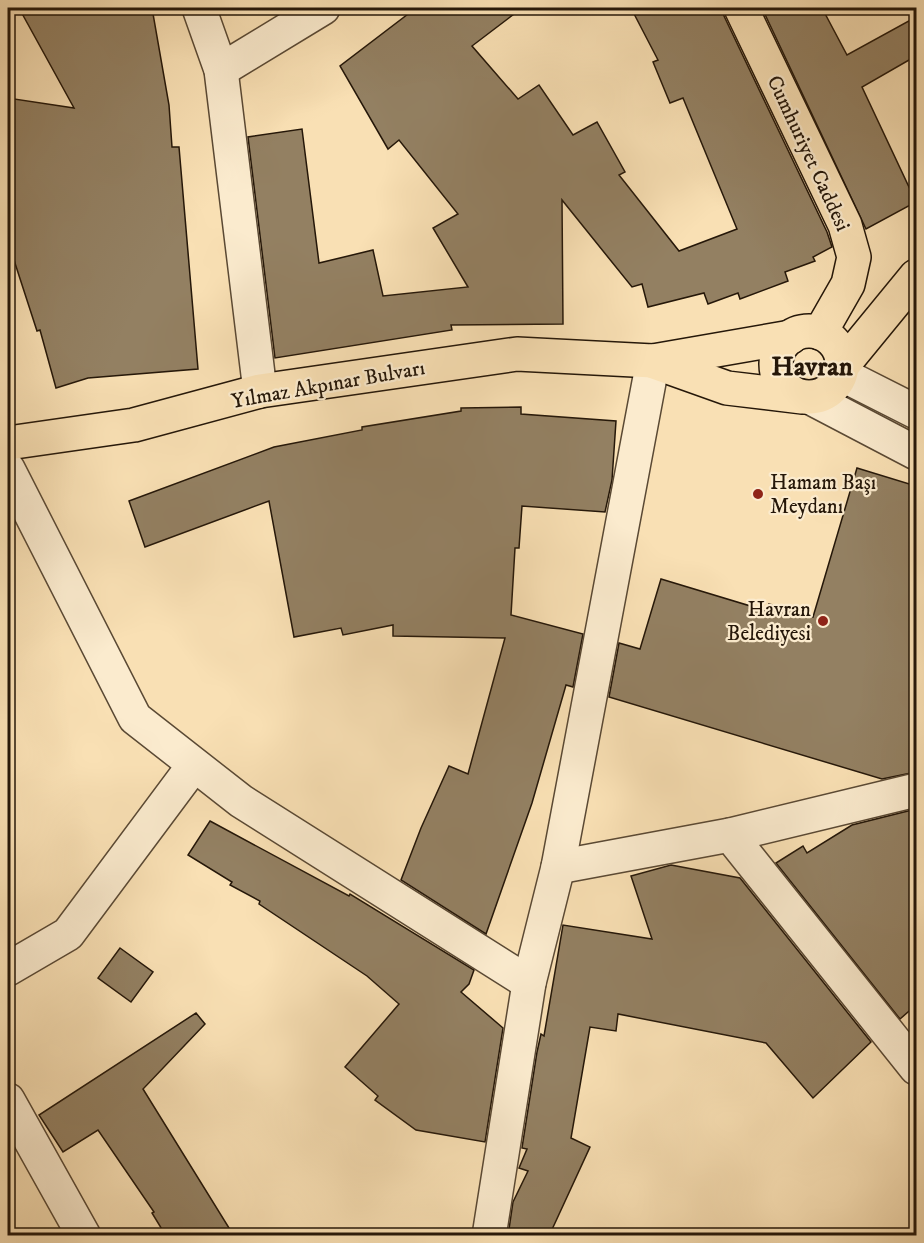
<svg xmlns="http://www.w3.org/2000/svg" width="924" height="1243" viewBox="0 0 924 1243" font-family="'IM FELL DW Pica',serif">
<style>
.building{fill:#938062;stroke:#251709;stroke-width:1.5}
.lines{fill:none;stroke-linecap:round;stroke-linejoin:round}
.minor-casing{stroke:#5a4934;stroke-width:36}
.major-casing{stroke:#251709;stroke-width:36}
.minor{stroke:#fbebce;stroke-width:33}
.major{stroke:#f9e0b4;stroke-width:33}
.poi-dot{fill:#8f2418;stroke:#fbebce;stroke-width:2}
.labels{text-anchor:middle;stroke-width:4.5;stroke-linejoin:round;paint-order:stroke}
.street-label{font-size:21px;fill:#251709;stroke:#fbebce}
.poi-label{font-size:21px;fill:#251709;stroke:#fbebce;text-anchor:start}
.district-label{font-size:27px;font-weight:bold;fill:#251709;stroke:#fbebce}
</style>
<rect width="100%" height="100%" fill="#f9e0b4"/>
<filter id="stains"><feTurbulence type="fractalNoise" baseFrequency=".00333" numOctaves="4"/><feColorMatrix values="0 0 0 0 .2 0 0 0 0 .09 0 0 0 0 .02 0 0 0 .5 -.17"/></filter>
<radialGradient id="worn" r=".72"><stop offset=".6" stop-color="#630" stop-opacity="0"/><stop offset="1" stop-color="#630" stop-opacity=".3"/></radialGradient>
<g class="building">
<polygon points="19,8 152,8 169,105 172,147 179,147 198,369 88,378 56,388 40,330 37,331 13,257 8,183 8,98 74,108"/>
<polygon points="416,8 522,8 472,46 518,99 539,85 573,135 597,122 625,172 619,175 679,251 737,229 683,98 670,103 653,62 658,60 631,8 722,8 724,16 827,232 832,247 813,257 815,261 785,272 788,281 740,299 738,293 708,304 704,293 648,307 642,284 632,287 562,200 563,324 451,325 452,330 275,358 248,137 302,129 319,263 373,250 383,296 468,287 433,228 458,214 399,140 388,149 340,66"/>
<polygon points="762,8 822,8 847,55 916,17 916,56 862,87 916,202 866,229"/>
<polygon points="521,407 521,414 616,421 612,480 605,512 522,506 519,548 515,548 511,615 583,634 573,687 566,685 532,803 486,934 401,880 421,828 449,766 468,774 505,638 393,636 393,625 343,635 341,628 294,637 269,501 145,547 129,501 274,447 362,430 362,427 461,411 461,408"/>
<polygon points="857,468 916,486 916,772 882,779 609,697 619,643 640,649 661,579 767,611 769,604 813,617"/>
<polygon points="916,809 916,1005 900,1019 776,863 803,846 807,853 852,825"/>
<polygon points="210,821 349,896 350,894 474,970 469,984 461,992 503,1028 485,1142 416,1130 375,1100 378,1096 345,1067 399,1004 367,976 259,904 260,901 230,885 232,882 188,855"/>
<polygon points="671,865 740,878 871,1042 813,1098 766,1043 618,1014 616,1031 590,1027 571,1138 590,1147 549,1236 508,1236 513,1202 528,1171 519,1168 527,1149 522,1148 537,1052 541,1034 544,1036 563,925 652,939 631,876"/>
<polygon points="120,948 153,972 131,1002 98,978"/>
<polygon points="196,1013 205,1024 143,1089 234,1236 166,1236 152,1213 154,1212 98,1130 63,1152 39,1115"/>
</g>
<g class="lines">
<defs>
<g id="minor">
<polyline points="199,8 221,70 260,391"/>
<polyline points="221,70 323,8"/>
<polyline points="841,374 916,412"/>
<polyline points="811,398 916,453"/>
<polyline points="8,469 135,718 241,801 529,983"/>
<polyline points="730,835 916,1068"/>
<polyline points="558,867 730,835 916,790"/>
<polyline points="8,969 68,934 194,765"/>
<polyline points="8,1100 84,1236"/>
<polyline points="489,1236 529,983 558,867 653,361"/>
</g>
<g id="major">
<polyline points="741,8 845,225 854,257 848,284 820,333"/>
<circle cx="809" cy="364" r="33"/>
<polyline points="654,362 727,388 802,397"/>
<polyline points="843,365 916,276"/>
<polyline points="8,443 134,425 260,391 517,354 653,361 791,337"/>
</g>
</defs>
<use href="#minor" class="minor-casing"/>
<use href="#major" class="major-casing"/>
<use href="#minor" class="minor"/>
<use href="#major" class="major"/>
</g>
<g class="poi-dot">
<circle cx="758" cy="494" r="6"/>
<circle cx="823" cy="621" r="6"/>
</g>
<g class="labels">
<g class="street-label">
<text transform="translate(809 153) rotate(65)" y="7">Cumhuriyet Caddesi</text>
<text transform="translate(328 384) rotate(-10)" y="7">Yılmaz Akpınar Bulvarı</text>
</g>
<g class="poi-label">
<text x="770" y="489">Hamam Başı<tspan x="770" dy="24">Meydanı</tspan></text>
<text x="811" y="616" text-anchor="end">Havran<tspan x="811" dy="24">Belediyesi</tspan></text>
</g>
<g class="district-label">
<text x="812" y="375">Havran</text>
</g>
</g>
<rect width="924" height="1243" fill="none" stroke="#f9e0b4" stroke-width="30"/>
<rect x="9" y="9" width="906" height="1225" fill="none" stroke="#251709" stroke-width="3"/>
<rect x="15" y="15" width="894" height="1213" fill="none" stroke="#251709" stroke-width="1.5"/>
<rect width="100%" height="100%" filter="url(#stains)"/>
<rect width="100%" height="100%" fill="url(#worn)"/>
</svg>
